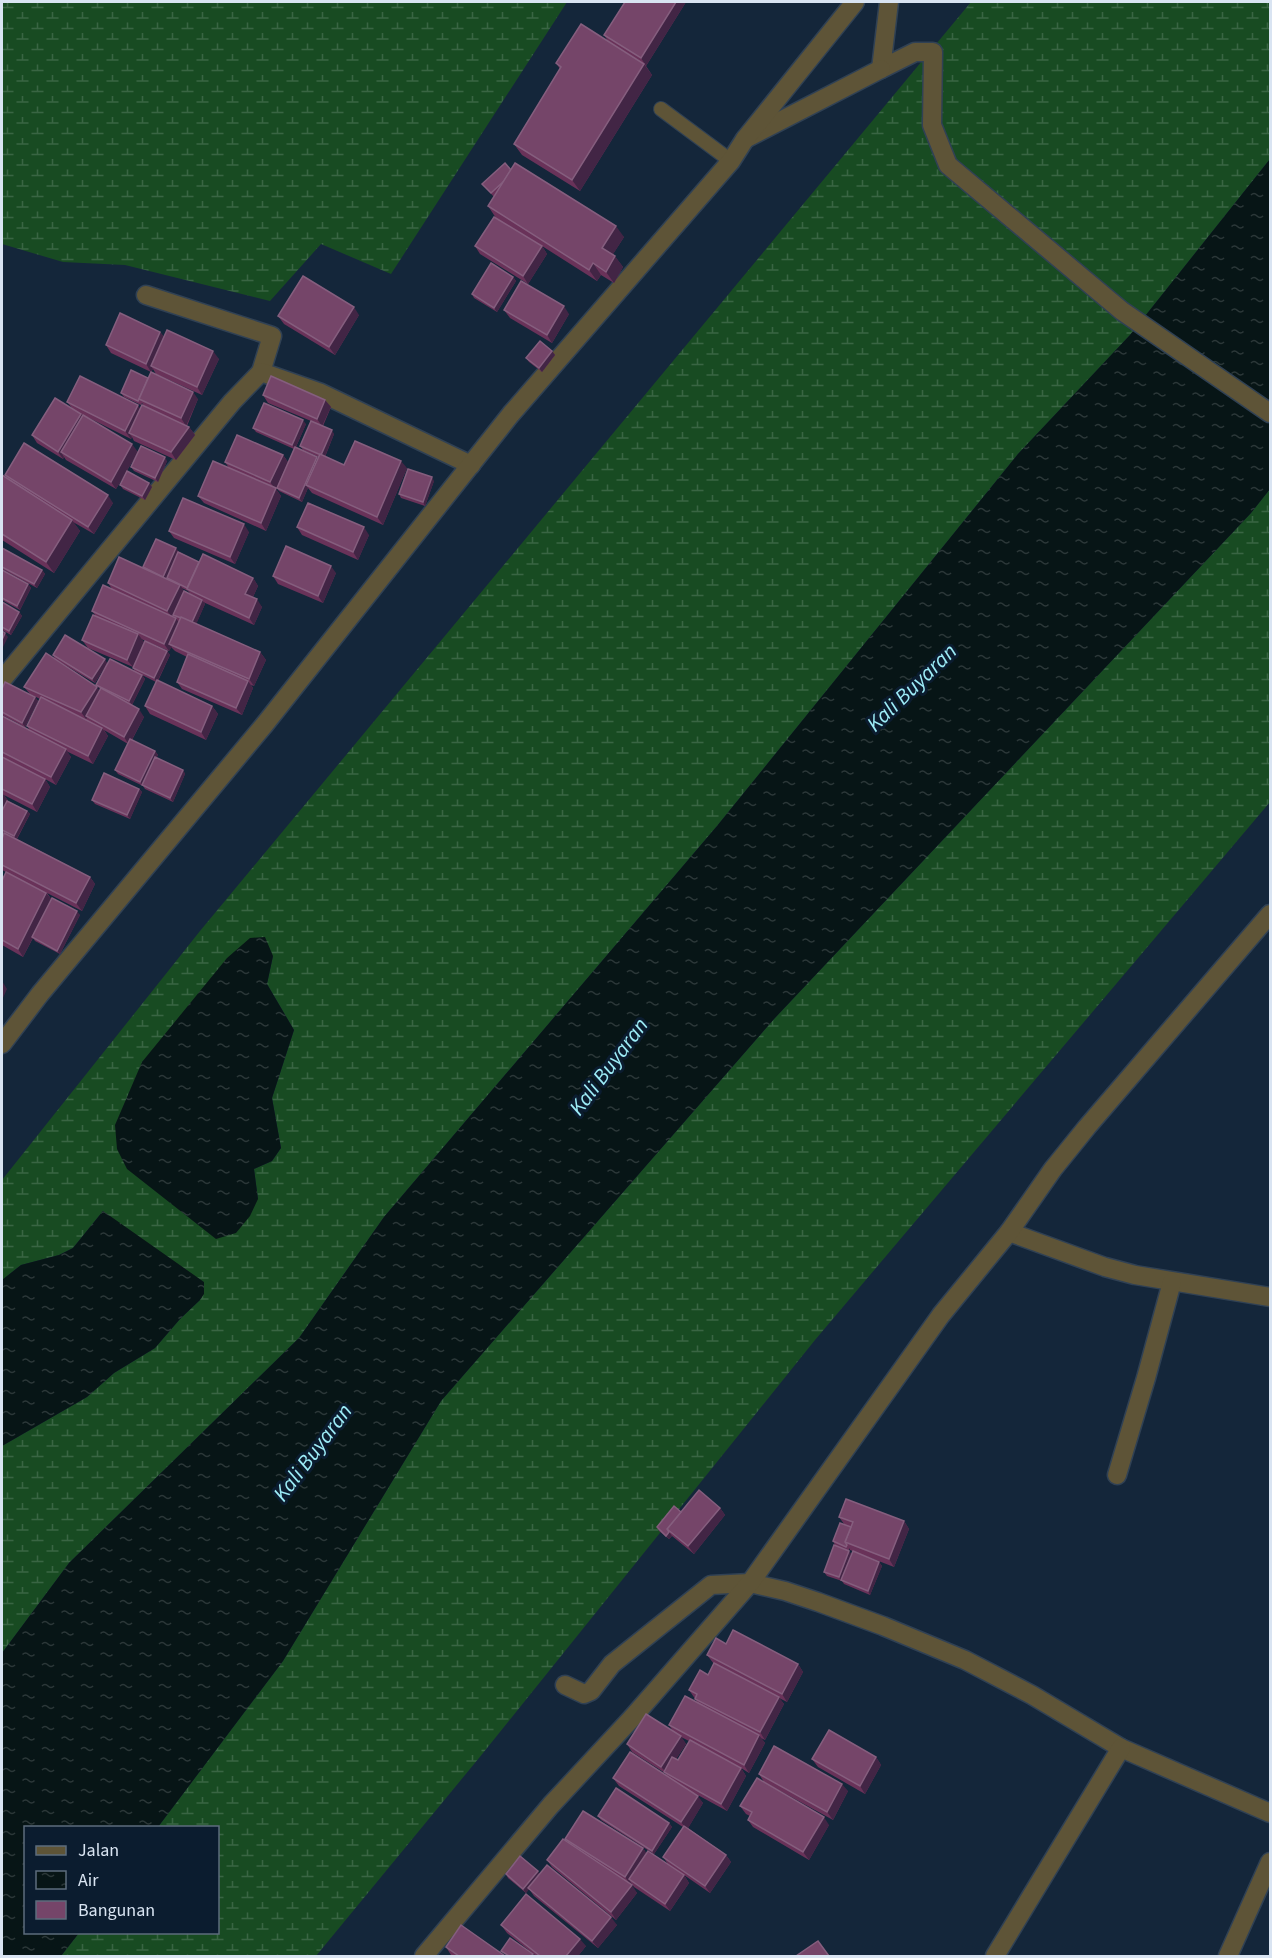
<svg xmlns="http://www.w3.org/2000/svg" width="1272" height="1958" viewBox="0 0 1272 1958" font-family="'Source Sans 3',sans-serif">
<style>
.wetland{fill:url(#wetland-marsh);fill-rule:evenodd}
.water{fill:url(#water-ripples)}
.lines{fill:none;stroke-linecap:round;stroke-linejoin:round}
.service-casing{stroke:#304154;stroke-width:16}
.minor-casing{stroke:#304154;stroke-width:21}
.tertiary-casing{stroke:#304154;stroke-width:21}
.service{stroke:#5e5437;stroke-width:14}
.minor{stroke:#5e5437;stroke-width:18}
.tertiary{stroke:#5e5437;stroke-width:18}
.wall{fill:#693259;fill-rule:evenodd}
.shaded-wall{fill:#422545}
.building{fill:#754569;stroke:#855e7e;stroke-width:1.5}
.labels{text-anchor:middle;stroke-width:6;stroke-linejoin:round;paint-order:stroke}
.water-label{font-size:22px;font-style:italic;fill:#9decf7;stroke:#0b1c2f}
</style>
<defs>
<pattern id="wetland-marsh" width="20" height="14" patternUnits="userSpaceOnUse" patternTransform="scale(1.5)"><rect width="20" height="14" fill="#184b22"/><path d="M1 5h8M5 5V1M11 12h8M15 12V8" fill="none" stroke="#396543"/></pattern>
<pattern id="water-ripples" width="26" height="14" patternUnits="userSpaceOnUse" patternTransform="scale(1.5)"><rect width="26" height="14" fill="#071516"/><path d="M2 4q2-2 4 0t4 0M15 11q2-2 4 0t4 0" fill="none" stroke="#2b3738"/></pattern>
</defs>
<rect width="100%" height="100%" fill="#14263a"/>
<g class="wetland">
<polygon points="2,2 567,2 391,274 321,244 270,301 125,265 63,262 2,244"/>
<path d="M971,2H1270V159L1130,335L1018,454L717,826L384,1217L299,1338L69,1563L2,1653V1446L87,1397L114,1373L155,1348L180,1319L200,1300L103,1211L73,1248L59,1255L21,1265L2,1280V1180L200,931ZM273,956L267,984L294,1030L272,1098L281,1148L272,1161L254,1169L258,1199L142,1062Z"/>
<polygon points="1270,489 1270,802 815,1340 479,1758 316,1956 61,1956 79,1933 218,1932 218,1828 158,1827 283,1661 441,1401 774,1019 1251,513"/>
</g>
<g class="water">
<polygon points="1270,159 1270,489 1251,513 774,1019 441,1401 283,1661 158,1827 26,1828 26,1932 79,1933 61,1956 2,1956 2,1653 69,1563 299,1338 384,1217 717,826 1018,454 1130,335"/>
<polygon points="265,937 273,956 267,984 294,1030 272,1098 281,1148 272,1161 254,1169 258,1199 250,1216 236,1233 216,1239 127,1169 117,1149 115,1125 142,1062 227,958 250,938"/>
<polygon points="103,1211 204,1282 204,1294 200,1300 180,1319 155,1348 114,1373 87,1397 2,1446 2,1280 21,1265 59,1255 73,1248"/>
</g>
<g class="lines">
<defs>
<polyline id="service" points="661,109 731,161"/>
<g id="minor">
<polyline points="889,2 881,69 915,52 933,52 932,125 948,165 1122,311 1270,413"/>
<polyline points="745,139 881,69"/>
<polyline points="146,295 272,336 261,372"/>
<polyline points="2,680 232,402 261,372 321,393 471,465"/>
<polyline points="1009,1232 1105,1267 1135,1275 1270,1297"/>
<polyline points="1117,1475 1146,1378 1172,1282"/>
<polyline points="565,1685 584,1694 591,1691 612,1664 711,1585 750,1583 785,1591 818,1602 883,1626 965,1660 1032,1695 1121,1748 1270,1813"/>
<polyline points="424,1956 551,1805 632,1718 750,1583 941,1315 1009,1232 1053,1169 1087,1127 1270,914"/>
<polyline points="995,1956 1121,1748"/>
<polyline points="1228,1956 1270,1862"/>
</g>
<polyline id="tertiary" points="2,1044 40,994 265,724 511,414 731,161 745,139 855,2"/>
</defs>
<use href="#service" class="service-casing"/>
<use href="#minor" class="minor-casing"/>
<use href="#tertiary" class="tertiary-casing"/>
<use href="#service" class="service"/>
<use href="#minor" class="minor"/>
<use href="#tertiary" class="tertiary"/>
</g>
<g class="wall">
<polygon points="625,2 686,2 646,66 652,75 580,191 522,155 514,144 560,69 556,63 608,41 604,35"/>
<polygon points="511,170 624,237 613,254 623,267 614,283 601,275 597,281 542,246 547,254 528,284 480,254 475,246 496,218 488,206 494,197 482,184"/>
<polygon points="513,277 516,281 497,312 474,298 472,294"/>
<polygon points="504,310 569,314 552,343 510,318"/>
<polygon points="359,315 335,355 284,324 278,316"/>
<polygon points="160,332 164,337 219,359 202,395 156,374 153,369 151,372 111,353 106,345"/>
<polygon points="552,351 555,355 542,372 529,362 526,358"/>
<polygon points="121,393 198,399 187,426 189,427 195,435 176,460 134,441 132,437 131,439 79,413 138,452 116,489 66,460 64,457 63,459 37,443 32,435 72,408 67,402 140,409 144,406 142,403 141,405 124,397"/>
<polygon points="263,395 325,400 331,407 323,426 334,434 325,457 344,465 407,468 383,525 312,493 308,488 302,502 279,491 277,488 276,489 281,496 266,531 204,503 198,496 229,468 225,462 283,455 288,462 294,449 256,432 253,428 306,424 296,447 318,458 319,457 303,450 300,446 311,421 268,403"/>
<polygon points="167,461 158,482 134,471 131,467"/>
<polygon points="2,475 7,479 5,475 113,503 94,534 73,522 80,531 54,573 2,540"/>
<polygon points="434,481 425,506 401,498 399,494"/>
<polygon points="149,483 152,487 145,500 123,489 120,485"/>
<polygon points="297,527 369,535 358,560 302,535"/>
<polygon points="169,531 249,532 235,564 174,538"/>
<polygon points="2,548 42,570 45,574 37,588 2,569"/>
<path d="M179,552L199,562L253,578L258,586L253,597L262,607L254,625L203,602L205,604L196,624L260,652L266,660L254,686L251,685L253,688L242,715L182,689L177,682L187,657L175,651L171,647L169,651L141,639L144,642L133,667L88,648L82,640L95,615L92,611L112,589L108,583ZM182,588L188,591L191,595L184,592Z"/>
<polygon points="2,570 28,584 31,588 20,610 2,600"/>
<polygon points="336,573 323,603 278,584 273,576"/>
<polygon points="2,602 19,612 22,616 11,635 2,630"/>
<polygon points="167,651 170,655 158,681 212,706 218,714 206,740 150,714 145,706 156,682 142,675 145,679 132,705 121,700 144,717 132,740 155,751 158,755 156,758 183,770 185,774 173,802 145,789 143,786 118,774 115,770 128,744 104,730 108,736 93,764 66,751 71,757 56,785 45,779 50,787 37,812 4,795 8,801 27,811 30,814 17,839 90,877 95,884 82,911 47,893 52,900 80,915 60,954 35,941 33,938 23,957 2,945 2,874 4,877 6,872 2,870 2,839 4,833 2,832 2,716 31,732 27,726 40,699 30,694 24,687 100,690 100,689 96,685 107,663 95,683 55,659 53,655 107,663 135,672 133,668"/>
<polygon points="2,689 35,697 38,701 25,727 2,715"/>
<polygon points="139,789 142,792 130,819 95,804 92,800"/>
<polygon points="720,1508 725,1515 694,1554 672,1536 669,1539 659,1531 657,1527 681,1512"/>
<polygon points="839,1517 904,1521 909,1529 894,1567 850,1550 849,1548 849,1551 851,1554 879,1562 882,1566 870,1595 844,1584 842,1581 827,1576 824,1572 835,1545 833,1541 844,1524"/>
<path d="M726,1644L798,1664L803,1672L787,1702L779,1698L784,1704L765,1740L761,1738L765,1743L749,1773L741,1768L746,1776L727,1811L694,1793L703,1803L688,1828L726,1855L731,1862L710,1893L684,1875L689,1883L670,1911L634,1887L631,1883L630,1884L637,1893L616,1920L552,1867L547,1860L568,1842L565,1839L643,1848L646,1853L668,1864L663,1857L683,1827L619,1786L613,1778L667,1776L665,1773L632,1752L627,1744L673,1731L669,1725L698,1703L689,1690L708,1675L714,1664L707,1655ZM681,1737L689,1741L678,1760L676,1759L686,1744Z"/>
<polygon points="876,1757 881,1765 865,1794 818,1767 812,1759"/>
<polygon points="759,1774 848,1791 833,1820 764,1782"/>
<polygon points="740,1806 829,1825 809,1860 753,1827 748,1820 750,1816 746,1814"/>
<polygon points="598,1816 669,1823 672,1827 654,1854 601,1820"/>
<polygon points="506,1874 540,1874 617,1925 598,1948 534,1896 529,1889 526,1893 508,1878"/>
<polygon points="501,1925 586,1946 578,1956 536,1956 507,1933"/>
<polygon points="446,1947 505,1956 453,1956 451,1955"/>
</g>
<g class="shaded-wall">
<polygon points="676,2 686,2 646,66 641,58"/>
<polygon points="644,64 652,75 580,191 572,180"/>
<polygon points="616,226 624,237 610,259 602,248"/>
<polygon points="542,246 547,254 528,284 523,276"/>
<polygon points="615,256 623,267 614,283 606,272"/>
<polygon points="593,263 601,275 597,281 589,270"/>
<polygon points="513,277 516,281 497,312 494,308"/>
<polygon points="564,306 569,314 552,343 547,335"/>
<polygon points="354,307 359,315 335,355 329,347"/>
<polygon points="160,332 166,339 151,366 153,369 151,372 146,364"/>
<polygon points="213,351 219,359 202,395 197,387"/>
<polygon points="552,351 555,355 542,372 539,368"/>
<polygon points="193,392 198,399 186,426 181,418"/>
<polygon points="325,400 331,407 322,426 317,419"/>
<polygon points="138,405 143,413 129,433 132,437 131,439 125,431"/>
<polygon points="81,414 87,422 61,452 64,457 63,459 58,452"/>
<polygon points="303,420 306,424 295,449 292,445"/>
<polygon points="189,427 195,435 176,460 171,452"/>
<polygon points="332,430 334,434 324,459 321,455"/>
<polygon points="132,444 138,452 116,489 111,482"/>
<polygon points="283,455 288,462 276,489 281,496 266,531 261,523 275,489 270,482"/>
<polygon points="165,457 167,461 158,482 155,478"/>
<polygon points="317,457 320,461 306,485 308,488 302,502 299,498"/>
<polygon points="401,461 407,468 383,525 377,517"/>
<polygon points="432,477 434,481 425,506 423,502"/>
<polygon points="149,483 152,487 145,500 142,496"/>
<polygon points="108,495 113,503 94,534 88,527"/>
<polygon points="72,520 80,531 54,573 46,562"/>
<polygon points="244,524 249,532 235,564 230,557"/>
<polygon points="364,527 369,535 358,560 353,552"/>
<polygon points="176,548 179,552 166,581 163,577"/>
<polygon points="331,566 336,573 323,603 318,596"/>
<polygon points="42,570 45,574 37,588 34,584"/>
<polygon points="253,578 258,586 251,601 245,594"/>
<polygon points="28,584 31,588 20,610 17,606"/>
<polygon points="180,585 185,592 173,618 167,611"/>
<polygon points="257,599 262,607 254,625 249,618"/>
<polygon points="202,600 205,604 195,627 192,623"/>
<polygon points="19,612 22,616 11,635 9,631"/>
<polygon points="176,618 181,626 169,644 172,647 169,651 164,644"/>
<polygon points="5,633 8,637 2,649 2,640"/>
<polygon points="138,634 144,642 133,667 127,660"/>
<polygon points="167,651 170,655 157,682 154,678"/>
<polygon points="260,652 266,660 254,686 249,679"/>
<polygon points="105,659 107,663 95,683 92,679"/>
<polygon points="142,675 145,679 132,705 129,701"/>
<polygon points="248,681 253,688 242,715 236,708"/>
<polygon points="97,687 103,695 86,716 87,718 86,719 81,712"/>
<polygon points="35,697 38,701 25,727 22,723"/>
<polygon points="212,706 218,714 206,740 201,732"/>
<polygon points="139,709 144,717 129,745 124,737"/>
<polygon points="102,728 108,736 93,764 88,756"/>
<polygon points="66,749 71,757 56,785 51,777"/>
<polygon points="155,751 158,755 143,786 140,782"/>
<polygon points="183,770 185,774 173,802 170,798"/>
<polygon points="45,779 50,787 37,812 32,804"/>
<polygon points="139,789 142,792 130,819 127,815"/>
<polygon points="2,793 8,800 2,813"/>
<polygon points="27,811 30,814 16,840 14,836"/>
<polygon points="90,877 95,884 82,911 76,903"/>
<polygon points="46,893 52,900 23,957 18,949"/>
<polygon points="77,911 80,915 60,954 57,951"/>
<polygon points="2,981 7,989 2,1000"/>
<polygon points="720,1508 725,1515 694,1554 688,1546"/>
<polygon points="904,1521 909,1529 894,1567 889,1559"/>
<polygon points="669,1532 672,1536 669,1539 666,1536"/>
<polygon points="849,1551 852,1555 841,1581 839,1577"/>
<polygon points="879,1562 882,1566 870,1595 868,1591"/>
<polygon points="798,1664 803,1672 787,1702 782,1694"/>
<polygon points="779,1697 784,1704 765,1740 760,1732"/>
<polygon points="759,1735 765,1743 749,1773 744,1765"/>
<polygon points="681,1736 686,1744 667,1773 661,1767"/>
<polygon points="876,1757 881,1765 865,1794 860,1786"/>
<polygon points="741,1768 746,1776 727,1811 721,1804"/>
<polygon points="842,1784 848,1791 833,1820 827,1812"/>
<polygon points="698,1796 703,1803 687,1830 681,1822"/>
<polygon points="824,1817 829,1825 809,1860 803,1852"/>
<polygon points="669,1823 672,1827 654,1854 652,1851"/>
<polygon points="643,1848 648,1856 629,1879 631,1883 630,1884 625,1877"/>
<polygon points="726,1855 731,1862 710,1893 705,1886"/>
<polygon points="538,1871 540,1875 526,1893 523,1889"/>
<polygon points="684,1875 689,1883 670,1911 665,1904"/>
<polygon points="632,1885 637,1893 616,1920 611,1912"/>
<polygon points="611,1917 617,1925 598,1948 592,1941"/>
<polygon points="580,1939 586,1946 578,1956 566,1956"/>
</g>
<g class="building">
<polygon points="625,2 676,2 641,58 604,35"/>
<polygon points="581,24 644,64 572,180 514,144 561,67 556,63"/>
<polygon points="505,163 511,170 504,181 491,193 482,184"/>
<polygon points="515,163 616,226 602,248 615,256 606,272 593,263 589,270 488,206"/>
<polygon points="494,217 542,246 523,276 475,246"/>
<polygon points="491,263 513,277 494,308 472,294"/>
<polygon points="303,276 354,307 329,347 278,316"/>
<polygon points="521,281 564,306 547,335 504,310"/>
<polygon points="120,313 160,332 146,364 106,345"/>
<polygon points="167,330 213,351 197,387 151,366"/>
<polygon points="540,341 552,351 539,368 526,358"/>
<polygon points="131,370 148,378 138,401 121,393"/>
<polygon points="151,372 193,392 181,418 139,399"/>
<polygon points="80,376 138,405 125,431 67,402"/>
<polygon points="271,376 325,400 317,419 263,395"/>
<polygon points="55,398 81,414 58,452 32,435"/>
<polygon points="264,403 303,420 292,445 253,428"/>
<polygon points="142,405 189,427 171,452 129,433"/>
<polygon points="83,415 132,444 111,482 61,452"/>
<polygon points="311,421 332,430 321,455 300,446"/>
<polygon points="237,435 283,455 270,482 225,462"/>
<polygon points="355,441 401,461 377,517 306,485 320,454 344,465"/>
<polygon points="24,443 108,495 88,527 5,475"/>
<polygon points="141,446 165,457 155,478 131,467"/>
<polygon points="295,447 317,457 299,498 277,488"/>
<polygon points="213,461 276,488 261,523 198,496"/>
<polygon points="408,469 432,477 423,502 399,494"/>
<polygon points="127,471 149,483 142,496 120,485"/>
<polygon points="2,475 72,520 46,562 2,534"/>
<polygon points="183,498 244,524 230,557 169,531"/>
<polygon points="308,503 364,527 353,552 297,527"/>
<polygon points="156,539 176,548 163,577 143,567"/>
<polygon points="286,546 331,566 318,596 273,576"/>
<polygon points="2,548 42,570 34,584 2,567"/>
<polygon points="178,552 199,562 187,588 167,578"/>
<polygon points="203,554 253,578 245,594 257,599 249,618 187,589"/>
<polygon points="119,557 180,585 167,611 108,583"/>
<polygon points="2,570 28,584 17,606 2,598"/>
<polygon points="103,585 176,618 164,644 92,611"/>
<polygon points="184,591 202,600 192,622 173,615"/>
<polygon points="2,602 19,612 9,631 2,627"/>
<polygon points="93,615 138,634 127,660 82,640"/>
<polygon points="181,617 260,652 249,679 169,644"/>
<polygon points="2,631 5,633 2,640"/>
<polygon points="65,635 105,659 92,679 53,655"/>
<polygon points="145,641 167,651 154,678 133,668"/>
<polygon points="46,653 97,687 81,712 24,687"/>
<polygon points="188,654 248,681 236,708 177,682"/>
<polygon points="110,659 142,675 129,701 96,685"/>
<polygon points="157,680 212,706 201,732 145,706"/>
<polygon points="5,682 35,697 22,723 2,712 2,689"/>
<polygon points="101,688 139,709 124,737 86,716"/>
<polygon points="41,697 102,728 88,756 27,726"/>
<polygon points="2,716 66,749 51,777 2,752"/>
<polygon points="130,739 155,751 140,782 115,770"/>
<polygon points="2,757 45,779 32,804 2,789"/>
<polygon points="155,757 183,770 170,798 142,785"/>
<polygon points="104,773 139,789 127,815 92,800"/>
<polygon points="7,801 27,811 14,836 2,830 2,811"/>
<polygon points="4,833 90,877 76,903 2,865 2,839"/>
<polygon points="6,872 46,893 18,949 2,940 2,881"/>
<polygon points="52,898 77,911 57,951 32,937"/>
<polygon points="699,1490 720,1508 688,1546 667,1529"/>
<polygon points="846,1499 904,1521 889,1559 845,1542 853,1522 839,1517"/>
<polygon points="674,1506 681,1512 667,1529 669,1532 666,1536 657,1527"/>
<polygon points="840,1523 851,1527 845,1542 847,1545 846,1547 833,1541"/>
<polygon points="834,1545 849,1551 839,1577 824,1572"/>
<polygon points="853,1551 879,1562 868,1591 841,1580"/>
<polygon points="733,1630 798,1664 782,1694 707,1655 716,1638 726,1644"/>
<polygon points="714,1663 779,1697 760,1732 695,1699 697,1694 689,1690 700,1670 708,1675"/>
<polygon points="685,1696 759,1735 744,1765 669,1725"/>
<polygon points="646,1714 681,1736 661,1767 627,1744"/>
<polygon points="829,1730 876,1757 860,1786 812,1759"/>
<polygon points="690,1740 741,1768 721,1804 664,1772 672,1757 678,1760"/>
<polygon points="774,1746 842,1784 827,1812 759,1774"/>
<polygon points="630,1752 698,1796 681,1822 613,1778"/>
<polygon points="757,1778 824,1817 803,1852 748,1820 752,1812 740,1806"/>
<polygon points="616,1788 669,1823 652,1851 598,1816"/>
<polygon points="583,1811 643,1848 625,1877 565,1839"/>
<polygon points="684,1826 726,1855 705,1886 663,1857"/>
<polygon points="563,1839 632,1885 611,1912 547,1860"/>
<polygon points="648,1851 684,1875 665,1904 629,1879"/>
<polygon points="520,1856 538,1871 523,1889 506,1874"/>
<polygon points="547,1865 611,1917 592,1941 528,1888"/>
<polygon points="526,1894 580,1939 566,1956 540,1956 501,1925"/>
<polygon points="461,1925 505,1956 459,1956 446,1947"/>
<polygon points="510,1938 533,1954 531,1956 509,1956 501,1951"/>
<polygon points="818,1941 829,1956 796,1956"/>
</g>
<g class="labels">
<g class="water-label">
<text transform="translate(911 687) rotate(-44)" y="8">Kali Buyaran</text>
<text transform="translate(608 1066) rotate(-53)" y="8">Kali Buyaran</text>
<text transform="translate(312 1452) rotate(-53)" y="8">Kali Buyaran</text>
</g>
</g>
<rect width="1272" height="1958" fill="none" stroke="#d9e4f2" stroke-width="6"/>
<rect x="24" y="1826" width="195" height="108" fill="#0b1c2f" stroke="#5d6c7d" stroke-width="1.5"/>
<rect x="36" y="1846" width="30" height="9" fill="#5e5437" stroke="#5d6c7d" stroke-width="1.5"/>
<text x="78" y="1856" font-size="18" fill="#d9e4f2">Jalan</text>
<rect x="36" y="1871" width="30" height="18" fill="url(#water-ripples)" stroke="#5d6c7d" stroke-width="1.5"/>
<text x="78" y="1886" font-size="18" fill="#d9e4f2">Air</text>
<rect x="36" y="1901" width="30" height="18" fill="#754569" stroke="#5d6c7d" stroke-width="1.5"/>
<text x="78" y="1916" font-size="18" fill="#d9e4f2">Bangunan</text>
</svg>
